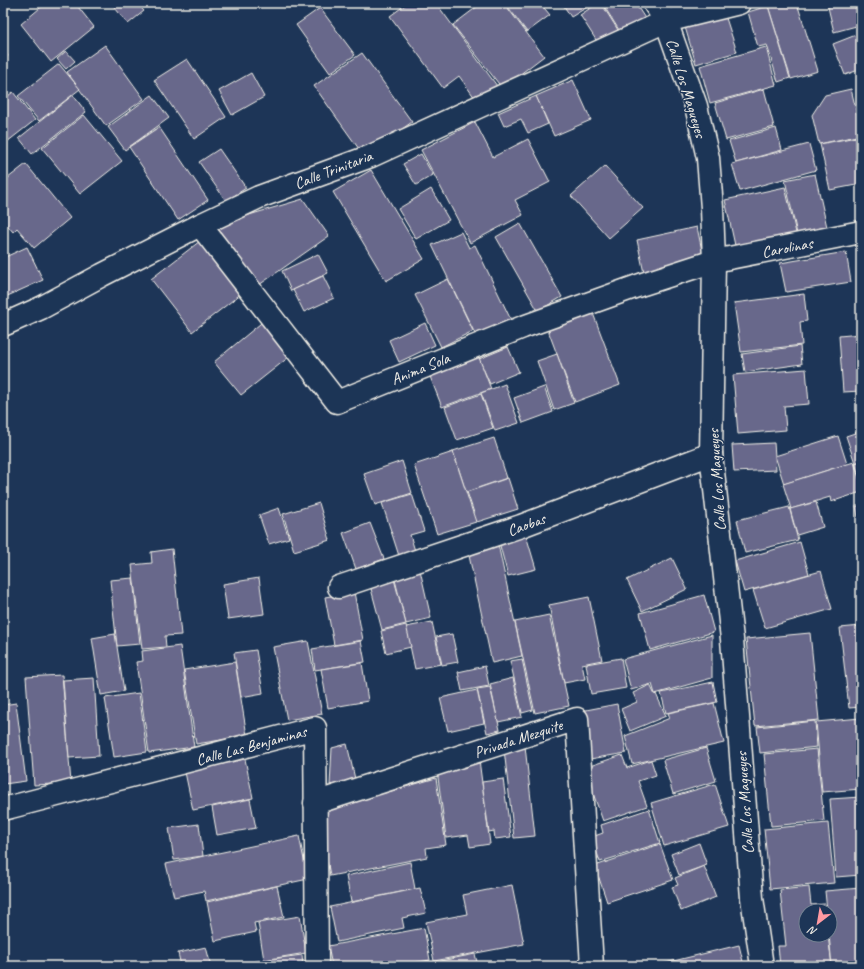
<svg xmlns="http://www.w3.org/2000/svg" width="864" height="969" viewBox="0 0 864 969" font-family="Caveat,sans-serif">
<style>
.building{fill:#67678b;stroke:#f4f1e8}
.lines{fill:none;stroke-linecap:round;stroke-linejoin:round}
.minor-casing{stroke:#f4f1e8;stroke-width:25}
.minor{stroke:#1d3557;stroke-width:22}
.labels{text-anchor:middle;stroke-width:3;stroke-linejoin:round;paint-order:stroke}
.street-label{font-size:16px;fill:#f4f1e8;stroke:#1d3557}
</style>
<rect width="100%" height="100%" fill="#1d3557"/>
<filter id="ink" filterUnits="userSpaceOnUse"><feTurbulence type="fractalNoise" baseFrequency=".025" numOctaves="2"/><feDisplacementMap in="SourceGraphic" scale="8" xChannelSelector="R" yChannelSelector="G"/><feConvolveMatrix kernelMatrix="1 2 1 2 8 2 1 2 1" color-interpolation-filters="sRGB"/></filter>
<g filter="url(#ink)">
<g class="building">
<polygon points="46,3 75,3 94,27 51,62 21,24"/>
<polygon points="111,3 137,3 144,11 128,24"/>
<polygon points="408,3 436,3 500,90 480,105 459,76 443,88 390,16"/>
<polygon points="482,3 504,3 544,56 502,88 453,25"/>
<polygon points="505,3 540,3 550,15 527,32"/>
<polygon points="562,3 594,3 571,17"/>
<polygon points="598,3 601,3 618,30 598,43 580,15"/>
<polygon points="602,3 635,3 648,23 624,38"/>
<polygon points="777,3 797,3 818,71 791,79 768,6"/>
<polygon points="827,3 855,3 860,25 834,32"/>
<polygon points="855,3 861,3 861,11 858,12"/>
<polygon points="768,6 790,78 778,82 767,45 758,47 748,12"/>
<polygon points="320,8 355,55 330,73 296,25"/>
<polygon points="725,15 737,52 696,64 685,27"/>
<polygon points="861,33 861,69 845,75 833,44"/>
<polygon points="105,45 144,99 106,126 67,72"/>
<polygon points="766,47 776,85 710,103 700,66"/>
<polygon points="3,50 8,56 3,60"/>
<polygon points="66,51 75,61 66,69 57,59"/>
<polygon points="362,53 412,122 364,156 314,86"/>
<polygon points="187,59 226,117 194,139 154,80"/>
<polygon points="59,64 80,89 39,121 18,96"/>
<polygon points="251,73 264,97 232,115 219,91"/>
<polygon points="573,80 591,120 554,136 536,96"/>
<polygon points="764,89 774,127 726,140 715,103"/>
<polygon points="851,89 857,114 861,113 861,135 819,144 812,115 825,95"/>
<polygon points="13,92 35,120 7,142 3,137 3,100"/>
<polygon points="73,95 86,112 32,154 19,138"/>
<polygon points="152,95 169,118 125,150 108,127"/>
<polygon points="536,96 548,124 528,133 521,119 504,126 498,113"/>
<polygon points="84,115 122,161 80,194 42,148"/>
<polygon points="475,122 493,157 528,139 550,182 515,200 523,215 470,243 421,150"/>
<polygon points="159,127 208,200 178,220 129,147"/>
<polygon points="776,128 782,150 736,163 729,141"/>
<polygon points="861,136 861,184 830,190 820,144"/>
<polygon points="809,144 816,170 740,191 732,164"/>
<polygon points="219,149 246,188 226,201 199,162"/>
<polygon points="421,154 433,175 416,185 403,164"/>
<polygon points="26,164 70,218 34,248 17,228 13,232 3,220 3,182"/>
<polygon points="605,166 643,208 609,238 571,196"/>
<polygon points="371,170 424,259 386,281 333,192"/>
<polygon points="815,174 829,236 799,243 785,180"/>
<polygon points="785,187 797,237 736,250 725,200"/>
<polygon points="431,189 449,220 416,239 398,209"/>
<polygon points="303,199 329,236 259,285 238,256 234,259 215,232 232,220"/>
<polygon points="520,223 562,297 538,311 496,237"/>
<polygon points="697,227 704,260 644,273 637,240"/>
<polygon points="461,232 469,248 475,245 511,320 476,336 432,245"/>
<polygon points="200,241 242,293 192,332 151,279"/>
<polygon points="27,247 43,280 3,298 3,258"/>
<polygon points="846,252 851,282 786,292 780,263"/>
<polygon points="318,254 328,273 291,291 282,271"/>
<polygon points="323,276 334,298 304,312 293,290"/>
<polygon points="448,279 473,331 441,347 415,295"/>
<polygon points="804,294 807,321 800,322 802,345 741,352 734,303"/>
<polygon points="591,308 620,385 575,402 546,325"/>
<polygon points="266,319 294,353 241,395 214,362"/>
<polygon points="425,323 435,345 399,362 389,340"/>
<polygon points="861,334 861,391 843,392 839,336"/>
<polygon points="800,346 802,364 745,372 742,354"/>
<polygon points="508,347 519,372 490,384 479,359"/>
<polygon points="557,354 574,403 554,410 537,361"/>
<polygon points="478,355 491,389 442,407 429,374"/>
<polygon points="806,369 809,404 784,406 786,430 738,434 733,375"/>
<polygon points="505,384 519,423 495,431 481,393"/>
<polygon points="544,387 553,412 523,423 514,398"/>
<polygon points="481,394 493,428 457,440 445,407"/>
<polygon points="861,431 861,461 855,463 846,436"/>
<polygon points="838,436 847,464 784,484 775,456"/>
<polygon points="494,438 507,478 466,492 453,451"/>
<polygon points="774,443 776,470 734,472 732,445"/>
<polygon points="453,452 476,522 437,534 414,465"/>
<polygon points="402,461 412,493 375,505 364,474"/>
<polygon points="861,461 861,482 855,463"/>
<polygon points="854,462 861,485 861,492 831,502 830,497 791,509 783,484"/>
<polygon points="508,478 518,509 477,522 467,492"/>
<polygon points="412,494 424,531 410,535 416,554 400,559 382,503"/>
<polygon points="816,502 823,527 797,535 790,509"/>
<polygon points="319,503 330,540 294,551 283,514"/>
<polygon points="856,506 861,506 861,516 858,517"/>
<polygon points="789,507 798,540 745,553 737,520"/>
<polygon points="279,508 289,538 269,544 259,515"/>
<polygon points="370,523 384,559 356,569 343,533"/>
<polygon points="526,535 536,569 508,576 499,542"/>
<polygon points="800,542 809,574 744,592 735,561"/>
<polygon points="498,544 522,656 492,663 468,551"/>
<polygon points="172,549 181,635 165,636 166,647 142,649 132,565 152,563 151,552"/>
<polygon points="672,558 687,589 642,611 627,580"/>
<polygon points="420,570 431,618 406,624 394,576"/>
<polygon points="821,571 832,609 765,628 753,590"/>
<polygon points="133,578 140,644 117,646 110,580"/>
<polygon points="259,578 264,614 228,619 223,584"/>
<polygon points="394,579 406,624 382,630 370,585"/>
<polygon points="354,592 363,640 334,645 325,597"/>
<polygon points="704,595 714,632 650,650 640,613"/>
<polygon points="589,597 602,660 582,664 585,679 564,683 549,605"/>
<polygon points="549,615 569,706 535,713 515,622"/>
<polygon points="432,622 441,664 415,669 406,627"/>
<polygon points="406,625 411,647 386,653 381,631"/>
<polygon points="861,626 861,707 849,708 840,628"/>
<polygon points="810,633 819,720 755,726 746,639"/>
<polygon points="115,634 124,691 101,695 92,638"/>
<polygon points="452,634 458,662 442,665 436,637"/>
<polygon points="712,635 712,678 655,694 652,684 631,690 623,659"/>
<polygon points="308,641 322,714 287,720 273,647"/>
<polygon points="361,641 365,662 315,670 312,649"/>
<polygon points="180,646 194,747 149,753 136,662 143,661 142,651"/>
<polygon points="256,650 263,693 241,697 234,653"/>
<polygon points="621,658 626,688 591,694 586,664"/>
<polygon points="522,659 533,710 522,713 510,661"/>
<polygon points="235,662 247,736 196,744 184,670"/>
<polygon points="362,663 368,701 328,708 321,669"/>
<polygon points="485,666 489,686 462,691 458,672"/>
<polygon points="62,675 71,783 34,785 26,677"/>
<polygon points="94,678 99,756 69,758 63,680"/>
<polygon points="513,678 522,717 498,722 490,684"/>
<polygon points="713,682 717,702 666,713 661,693"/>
<polygon points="650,685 655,695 656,694 666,716 630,731 621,709 637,702 633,693"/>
<polygon points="490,687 500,730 487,733 477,689"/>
<polygon points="477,690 484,723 448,731 440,698"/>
<polygon points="139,693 147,752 114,757 105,698"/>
<polygon points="16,703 26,781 4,784 6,798 3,798 3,705"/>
<polygon points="714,703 724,743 632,764 625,736 670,718 668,713"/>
<polygon points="617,704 626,753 590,759 581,711"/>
<polygon points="861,718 861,789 822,792 816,722"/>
<polygon points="815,721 817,747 760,753 757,727"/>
<polygon points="347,744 355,779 330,785 332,748"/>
<polygon points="525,746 535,836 514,838 504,749"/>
<polygon points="706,748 716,781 673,794 663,760"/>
<polygon points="817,749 824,821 771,826 764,754"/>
<polygon points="622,755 627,768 651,760 656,775 638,781 647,806 603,821 584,768"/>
<polygon points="245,759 253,798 193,810 185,772"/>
<polygon points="479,760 490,844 470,847 468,835 446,838 437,770"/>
<polygon points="436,778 446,845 426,848 427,857 330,876 319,812"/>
<polygon points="503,779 511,837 495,839 494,831 489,832 482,782"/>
<polygon points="715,784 729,827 664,846 651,803"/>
<polygon points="861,797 861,875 836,877 830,799"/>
<polygon points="250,799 256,828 217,835 212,807"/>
<polygon points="649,809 660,843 600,862 592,837 603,833 601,825"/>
<polygon points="828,823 834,883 770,889 764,829"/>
<polygon points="199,824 203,856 174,860 169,828"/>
<polygon points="299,836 308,879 206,901 204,891 174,897 166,864"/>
<polygon points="699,843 707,865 679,875 671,854"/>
<polygon points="660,844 673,880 607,902 595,866"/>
<polygon points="410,862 415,889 351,902 346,876"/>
<polygon points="704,866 716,897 681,911 672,887 678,885 675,878"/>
<polygon points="512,885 524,944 434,961 426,922 467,914 463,895"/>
<polygon points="277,886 284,917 254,923 256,932 215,941 207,902"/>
<polygon points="809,887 811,905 825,904 826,911 806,911 806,935 828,935 832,966 780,966 778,946 786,946 780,890"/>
<polygon points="420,888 426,913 402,918 404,928 337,942 330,907"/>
<polygon points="861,888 861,966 832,966 829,935 830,911 827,911 825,891"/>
<polygon points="300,916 306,953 264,960 258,923"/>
<polygon points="424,928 430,960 395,966 332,966 328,946"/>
<polygon points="739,945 744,966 653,966"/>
<polygon points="206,947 211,966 181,966 178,953"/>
<polygon points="475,954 478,966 431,966 431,963"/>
<polygon points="302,955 303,966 243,966 243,963"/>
<polygon points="430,961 431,966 401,966"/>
</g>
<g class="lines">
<defs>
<g id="minor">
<polyline points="654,3 666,21 696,106 708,158 712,208 714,261 711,454 732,639 752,898 762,966"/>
<polyline points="200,225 337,402 523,327 643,284 714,261 861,232"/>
<polyline points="3,325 41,308 102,275 200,225 259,197 371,156 666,21 739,3"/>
<polyline points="339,587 521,526 711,454"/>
<polyline points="315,803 577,719 592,966"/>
<polyline points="3,809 315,728 317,966"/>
</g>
</defs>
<use href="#minor" class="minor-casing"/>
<use href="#minor" class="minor"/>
</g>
</g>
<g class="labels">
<g class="street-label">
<text transform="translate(687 88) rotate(73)" y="6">Calle Los Magueyes</text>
<text transform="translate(333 169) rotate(-21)" y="6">Calle Trinitaria</text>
<text transform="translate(787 247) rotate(-11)" y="6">Carolinas</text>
<text transform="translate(420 368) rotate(-22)" y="6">Anima Sola</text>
<text transform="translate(716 480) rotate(-94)" y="6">Calle Los Magueyes</text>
<text transform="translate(526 524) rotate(-20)" y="6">Caobas</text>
<text transform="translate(518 738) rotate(-18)" y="6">Privada Mezquite</text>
<text transform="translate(251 745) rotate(-15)" y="6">Calle Las Benjaminas</text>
<text transform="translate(744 803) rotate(-94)" y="6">Calle Los Magueyes</text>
</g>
</g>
<rect width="864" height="969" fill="none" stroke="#1d3557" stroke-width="16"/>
<rect x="8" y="8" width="848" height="953" fill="none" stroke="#f4f1e8" stroke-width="1.5" filter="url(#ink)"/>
<g transform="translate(818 923) rotate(211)"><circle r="19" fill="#1d3557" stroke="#738091"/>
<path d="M0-3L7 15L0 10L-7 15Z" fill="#ff9aa2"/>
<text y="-6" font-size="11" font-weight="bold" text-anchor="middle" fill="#f4f1e8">N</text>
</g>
</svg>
